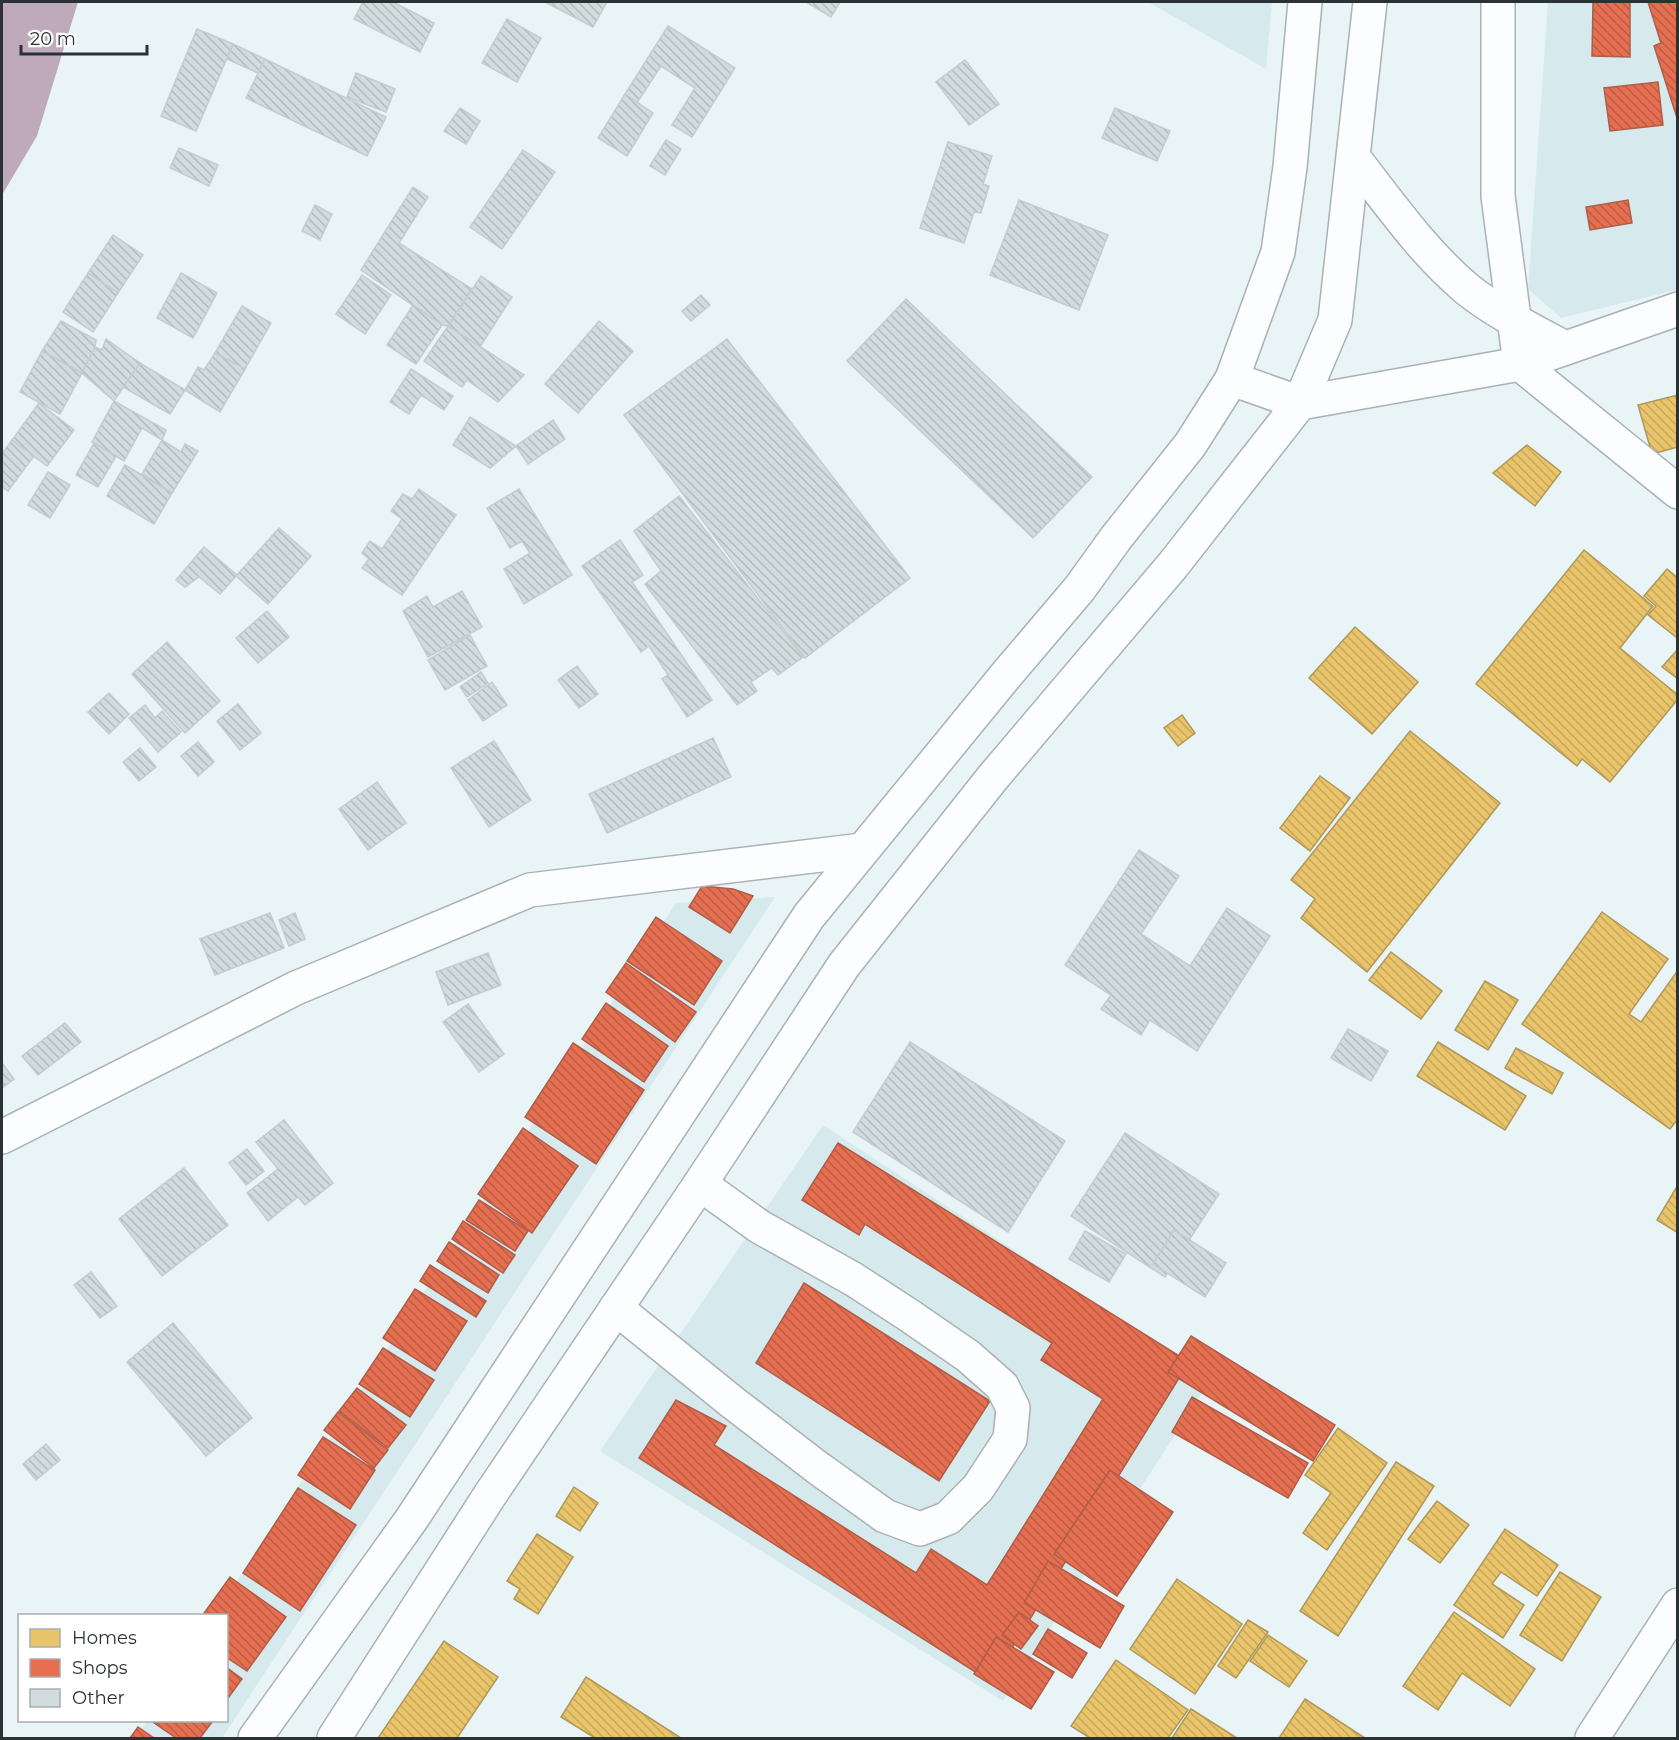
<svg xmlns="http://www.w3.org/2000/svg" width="1679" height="1740" viewBox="0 0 1679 1740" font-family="Montserrat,sans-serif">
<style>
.built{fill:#d6eaee}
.water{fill:#bfaabc}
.homes{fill:url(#homes-back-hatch);stroke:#b0985a;stroke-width:1.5}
.shops{fill:url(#shops-back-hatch);stroke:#af5d48;stroke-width:1.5}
.building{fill:url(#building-back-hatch);stroke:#c4ccce;stroke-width:1.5}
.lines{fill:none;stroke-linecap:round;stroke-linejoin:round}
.street-casing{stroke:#aab2b3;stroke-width:36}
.secondary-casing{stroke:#aab2b3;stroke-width:36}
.street{stroke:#fcfdfe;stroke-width:33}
.secondary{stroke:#fcfdfe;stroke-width:33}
</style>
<defs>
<pattern id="homes-back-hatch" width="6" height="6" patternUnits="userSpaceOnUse" patternTransform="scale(1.5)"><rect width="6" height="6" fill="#e9c46a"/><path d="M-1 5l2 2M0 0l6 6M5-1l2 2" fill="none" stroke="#c8a95c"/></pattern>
<pattern id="shops-back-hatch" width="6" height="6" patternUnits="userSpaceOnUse" patternTransform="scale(1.5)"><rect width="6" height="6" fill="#e76f51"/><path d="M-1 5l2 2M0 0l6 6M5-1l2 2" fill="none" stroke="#bb5c44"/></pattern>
<pattern id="building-back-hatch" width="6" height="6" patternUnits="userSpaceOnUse" patternTransform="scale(1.5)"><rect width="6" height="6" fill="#d2dbdd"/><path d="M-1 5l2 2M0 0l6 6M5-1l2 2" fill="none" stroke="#b4bcbe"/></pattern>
</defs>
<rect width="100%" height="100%" fill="#e9f4f6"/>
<g class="built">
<polygon points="1148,2 1272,2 1266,69"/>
<polygon points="1548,2 1677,2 1677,290 1561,318 1528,289"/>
<polygon points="775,897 222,1738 135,1738 147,1721 226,1720 226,1616 215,1615 676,903"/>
<polygon points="823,1125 1211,1379 1003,1701 600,1451"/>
</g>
<polygon class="water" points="2,2 78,2 37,136 2,195"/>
<g class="homes">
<polygon points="1678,395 1678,447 1652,454 1638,405"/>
<polygon points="1527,445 1561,472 1535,506 1493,473"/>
<polygon points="1584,550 1653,606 1620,648 1678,695 1678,699 1610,782 1582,759 1577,766 1476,684"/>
<polygon points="1667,569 1678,578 1678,635 1676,637 1648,615 1656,606 1644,596"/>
<polygon points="1355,627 1418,682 1372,734 1309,678"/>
<polygon points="1678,649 1678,679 1662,667"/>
<polygon points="1182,715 1195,733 1178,746 1164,728"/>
<polygon points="1410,731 1500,803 1367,972 1301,918 1315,899 1291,880"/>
<polygon points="1320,776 1350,798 1310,851 1280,828"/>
<polygon points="1602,912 1668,959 1629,1014 1641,1022 1678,970 1678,1119 1670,1129 1522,1024"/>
<polygon points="1391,952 1442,991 1421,1019 1369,980"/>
<polygon points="1485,981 1518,1000 1488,1050 1455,1030"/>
<polygon points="1438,1042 1526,1096 1505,1130 1417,1076"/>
<polygon points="1516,1048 1563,1073 1552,1094 1505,1068"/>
<polygon points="1676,1188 1678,1188 1678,1233 1657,1220"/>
<polygon points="1338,1428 1387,1463 1327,1550 1303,1533 1331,1493 1305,1475"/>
<polygon points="1396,1462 1434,1486 1338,1636 1300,1611"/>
<polygon points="574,1487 598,1503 580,1531 556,1516"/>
<polygon points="1437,1501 1469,1525 1440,1563 1408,1539"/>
<polygon points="1505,1529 1558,1565 1537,1596 1501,1572 1492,1584 1524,1605 1503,1638 1454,1605"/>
<polygon points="537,1534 573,1557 538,1614 514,1599 520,1589 507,1581"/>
<polygon points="1560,1572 1601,1597 1562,1661 1520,1635"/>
<polygon points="1177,1579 1242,1624 1195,1694 1130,1649"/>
<polygon points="1454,1612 1535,1669 1510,1706 1462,1673 1438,1710 1403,1686"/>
<polygon points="1248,1620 1268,1632 1236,1678 1218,1666"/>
<polygon points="1268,1635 1307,1661 1289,1687 1250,1661"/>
<polygon points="444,1641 498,1677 457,1738 378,1738"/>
<polygon points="1116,1660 1188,1710 1168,1738 1090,1738 1071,1726"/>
<polygon points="586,1677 681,1738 595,1738 561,1717"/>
<polygon points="1305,1699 1365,1738 1279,1738"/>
<polygon points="1191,1709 1237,1738 1172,1738"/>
</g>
<g class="shops">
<polygon points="1593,2 1630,2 1630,57 1592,56"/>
<polygon points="1648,2 1678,2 1678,121 1654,46 1661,43"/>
<polygon points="1658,82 1663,125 1610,131 1604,88"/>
<polygon points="1628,200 1632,223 1590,230 1586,207"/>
<polygon points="702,886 733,889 753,896 730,933 689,907"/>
<polygon points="656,917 722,961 694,1005 627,961"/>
<polygon points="626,963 696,1012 675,1042 606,992"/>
<polygon points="606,1003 668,1046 644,1082 582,1039"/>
<polygon points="573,1043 644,1090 596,1164 525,1117"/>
<polygon points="523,1128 578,1166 532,1233 478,1194"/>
<polygon points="838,1143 1189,1362 991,1682 639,1458 676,1400 726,1426 714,1445 916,1573 931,1549 987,1585 1103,1399 1041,1360 1052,1343 865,1224 859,1235 802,1200"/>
<polygon points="479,1200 528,1231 515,1251 466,1220"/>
<polygon points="463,1221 515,1255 503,1273 452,1239"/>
<polygon points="449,1242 499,1275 488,1293 437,1261"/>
<polygon points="430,1265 486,1301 476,1317 420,1281"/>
<polygon points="804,1283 990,1401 939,1481 756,1363"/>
<polygon points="415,1289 467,1321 435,1371 383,1338"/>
<polygon points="1191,1336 1335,1425 1313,1461 1168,1372"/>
<polygon points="383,1348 434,1380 410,1417 359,1384"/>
<polygon points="357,1388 406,1425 388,1448 339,1411"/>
<polygon points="1192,1397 1308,1463 1288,1498 1172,1432"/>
<polygon points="338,1412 388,1450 374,1468 324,1430"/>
<polygon points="323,1437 375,1470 350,1509 298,1475"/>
<polygon points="1110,1470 1173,1512 1117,1596 1054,1554"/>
<polygon points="298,1488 356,1525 300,1611 243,1573"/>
<polygon points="1048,1561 1124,1606 1100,1648 1024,1603"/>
<polygon points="230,1577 286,1617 247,1671 226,1657 226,1616 202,1616"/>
<polygon points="1019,1612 1038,1626 1021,1649 1002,1635"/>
<polygon points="1048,1629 1087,1653 1072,1678 1033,1654"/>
<polygon points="996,1637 1054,1672 1031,1709 974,1674"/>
<polygon points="226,1667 242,1679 226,1701"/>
<polygon points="150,1720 210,1720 212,1722 200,1738 176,1738"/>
<polygon points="138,1727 154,1738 130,1738"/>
</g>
<g class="building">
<polygon points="363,2 393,2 434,23 420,52 354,19"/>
<polygon points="545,2 607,2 593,27"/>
<polygon points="806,2 840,2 831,17"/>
<polygon points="507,19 541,38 517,82 482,63"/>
<polygon points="668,26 735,68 692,137 672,125 695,88 661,66 637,103 625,94"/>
<polygon points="197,29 233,44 196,131 161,116"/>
<polygon points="233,44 265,59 258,73 227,59"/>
<polygon points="265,59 386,117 367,156 246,98"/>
<polygon points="965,60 999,104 969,125 936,82"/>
<polygon points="356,73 395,89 386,112 347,97"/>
<polygon points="625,94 653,113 627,156 598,138"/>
<polygon points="460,108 480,121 466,144 444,131"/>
<polygon points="1115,108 1170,131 1157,161 1102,138"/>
<polygon points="666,140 681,149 665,175 650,166"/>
<polygon points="948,142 992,156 983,184 989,186 981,213 974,212 964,243 920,228"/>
<polygon points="179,148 218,165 209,186 170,168"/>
<polygon points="523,150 555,172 502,249 470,227"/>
<polygon points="413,187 428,197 399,243 472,289 448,326 442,325 361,270"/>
<polygon points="1019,200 1108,235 1079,310 990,275"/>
<polygon points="315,205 332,214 320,240 302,231"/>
<polygon points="113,235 143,255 118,293 88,273"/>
<polygon points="88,273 118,293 93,332 63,312"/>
<polygon points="181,273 217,293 193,338 157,318"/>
<polygon points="362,275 391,295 365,334 336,314"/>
<polygon points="481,276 512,297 480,347 448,326"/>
<polygon points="701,295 710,305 691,321 682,311"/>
<polygon points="906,299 1092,477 1033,538 847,361"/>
<polygon points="413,305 442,325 416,364 387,345"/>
<polygon points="242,306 271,323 245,369 215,353"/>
<polygon points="61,321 96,340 95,347 82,373 42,351"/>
<polygon points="599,321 633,351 578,413 545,384"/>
<polygon points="448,326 524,375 498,402 467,380 462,387 424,361"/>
<polygon points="106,339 140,363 114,401 82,373 95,347 102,350"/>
<polygon points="727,339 910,578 805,658 624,415"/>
<polygon points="42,351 82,373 60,414 20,392"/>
<polygon points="215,353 245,369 220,412 185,390 198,367 204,370"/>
<polygon points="140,363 185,390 170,414 123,387"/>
<polygon points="411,369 453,396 444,410 421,395 409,414 390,402"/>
<polygon points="114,401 166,430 162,440 142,428 124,461 92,442"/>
<polygon points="39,403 74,430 47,466 12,440"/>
<polygon points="470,417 516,446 490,468 453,445"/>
<polygon points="553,420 565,439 528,464 516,446"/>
<polygon points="12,440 34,456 8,491 2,487 2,454"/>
<polygon points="162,440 181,452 185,444 198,451 172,493 142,474"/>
<polygon points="94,443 116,456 98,487 76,475"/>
<polygon points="125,465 172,493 154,524 107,496"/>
<polygon points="48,472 70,485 50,518 28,505"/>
<polygon points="419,489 456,515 402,595 362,568 369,559 362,553 370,541 382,549 402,519 391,511 403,494 412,499"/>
<polygon points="519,489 572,575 524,604 504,569 530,553 522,541 510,548 487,508"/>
<polygon points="679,496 803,657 778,675 772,668 751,682 757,691 737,705 645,584 661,571 634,531"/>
<polygon points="279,528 311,556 268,604 236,576"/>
<polygon points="620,540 643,575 632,582 712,700 687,717 662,679 668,675 649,646 641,652 582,566"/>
<polygon points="204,547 237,575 220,594 199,577 185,587 176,580"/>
<polygon points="462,591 482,627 428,657 403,611 427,596 433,607"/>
<polygon points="267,611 289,637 258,663 236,638"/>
<polygon points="470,635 487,666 445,690 428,660"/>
<polygon points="167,642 220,701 185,733 132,674"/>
<polygon points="577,666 598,694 579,708 558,680"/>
<polygon points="481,672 488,683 467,697 460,687"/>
<polygon points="492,682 507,705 483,721 468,700"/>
<polygon points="109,693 129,714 109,734 88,712"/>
<polygon points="238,704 261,733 240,750 217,721"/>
<polygon points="145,705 155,718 162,711 181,732 158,752 129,718"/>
<polygon points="713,738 731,777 607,833 589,794"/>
<polygon points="494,741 531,800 489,827 451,768"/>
<polygon points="198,742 214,762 198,776 181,756"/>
<polygon points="140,748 156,767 139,781 123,762"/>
<polygon points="377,782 406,823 368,850 339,809"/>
<polygon points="1139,850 1179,876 1141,934 1190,966 1227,908 1270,936 1197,1051 1150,1020 1141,1035 1101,1009 1111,995 1065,965"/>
<polygon points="270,913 284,948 215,975 200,939"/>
<polygon points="295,913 305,939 289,946 279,920"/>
<polygon points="488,953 501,985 448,1005 436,972"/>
<polygon points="468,1004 504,1054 479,1072 443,1022"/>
<polygon points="65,1023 81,1042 38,1075 22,1056"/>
<polygon points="1348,1029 1388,1051 1371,1081 1331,1058"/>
<polygon points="910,1042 1065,1141 1008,1232 853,1132"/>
<polygon points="2,1063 14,1079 2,1088"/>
<polygon points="284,1120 333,1183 305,1205 298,1197 268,1221 247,1193 278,1169 256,1142"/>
<polygon points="1125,1133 1219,1194 1165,1277 1071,1216"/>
<polygon points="247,1149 264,1171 246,1185 229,1163"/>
<polygon points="184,1168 228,1225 162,1276 119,1219"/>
<polygon points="1174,1230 1226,1263 1205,1297 1153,1264"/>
<polygon points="1085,1231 1126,1254 1109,1282 1069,1259"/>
<polygon points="91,1272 117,1306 100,1318 74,1285"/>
<polygon points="173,1323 252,1418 206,1456 127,1362"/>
<polygon points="46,1444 60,1460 36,1480 23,1464"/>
</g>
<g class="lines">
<defs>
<g id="street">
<polyline points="1498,2 1498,196 1520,364 1678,492"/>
<polyline points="2,1137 296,988 530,890 862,850"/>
<polyline points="616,1308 732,1402 818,1468 885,1516 920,1529 948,1518 978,1488 1010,1439 1013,1408 1002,1386 968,1356 907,1314 853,1279 760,1227 700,1184"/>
<polyline points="1592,1738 1678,1605"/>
</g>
<g id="secondary">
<path d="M1354,158C1389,203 1423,252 1467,289C1497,313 1532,330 1565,348"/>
<polyline points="1232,379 1300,403 1520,364 1678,309"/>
<polyline points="255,1738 411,1520 809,916 1007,674 1080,588 1116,538 1190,445 1232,379 1278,252 1290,167 1305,2"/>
<polyline points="334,1738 490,1495 700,1184 844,965 994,776 1173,565 1300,403 1335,320 1370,2"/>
</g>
</defs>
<use href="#street" class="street-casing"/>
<use href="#secondary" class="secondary-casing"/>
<use href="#street" class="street"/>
<use href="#secondary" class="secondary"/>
</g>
<rect width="1679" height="1740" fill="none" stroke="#2b3234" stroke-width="6"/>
<rect x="18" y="1614" width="210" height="108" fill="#ffffff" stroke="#aaadae" stroke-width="1.5"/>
<rect x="30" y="1629" width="30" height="18" fill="#e9c46a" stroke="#aaadae" stroke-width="1.5"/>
<text x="72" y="1644" font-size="18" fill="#2b3234">Homes</text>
<rect x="30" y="1659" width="30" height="18" fill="#e76f51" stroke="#aaadae" stroke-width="1.5"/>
<text x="72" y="1674" font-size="18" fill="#2b3234">Shops</text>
<rect x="30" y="1689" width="30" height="18" fill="#d2dbdd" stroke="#aaadae" stroke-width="1.5"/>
<text x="72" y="1704" font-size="18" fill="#2b3234">Other</text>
<path d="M21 45v9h126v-9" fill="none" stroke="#2b3234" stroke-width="3"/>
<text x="30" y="45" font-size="18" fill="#2b3234" stroke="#ffffff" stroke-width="4.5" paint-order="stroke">20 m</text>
</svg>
